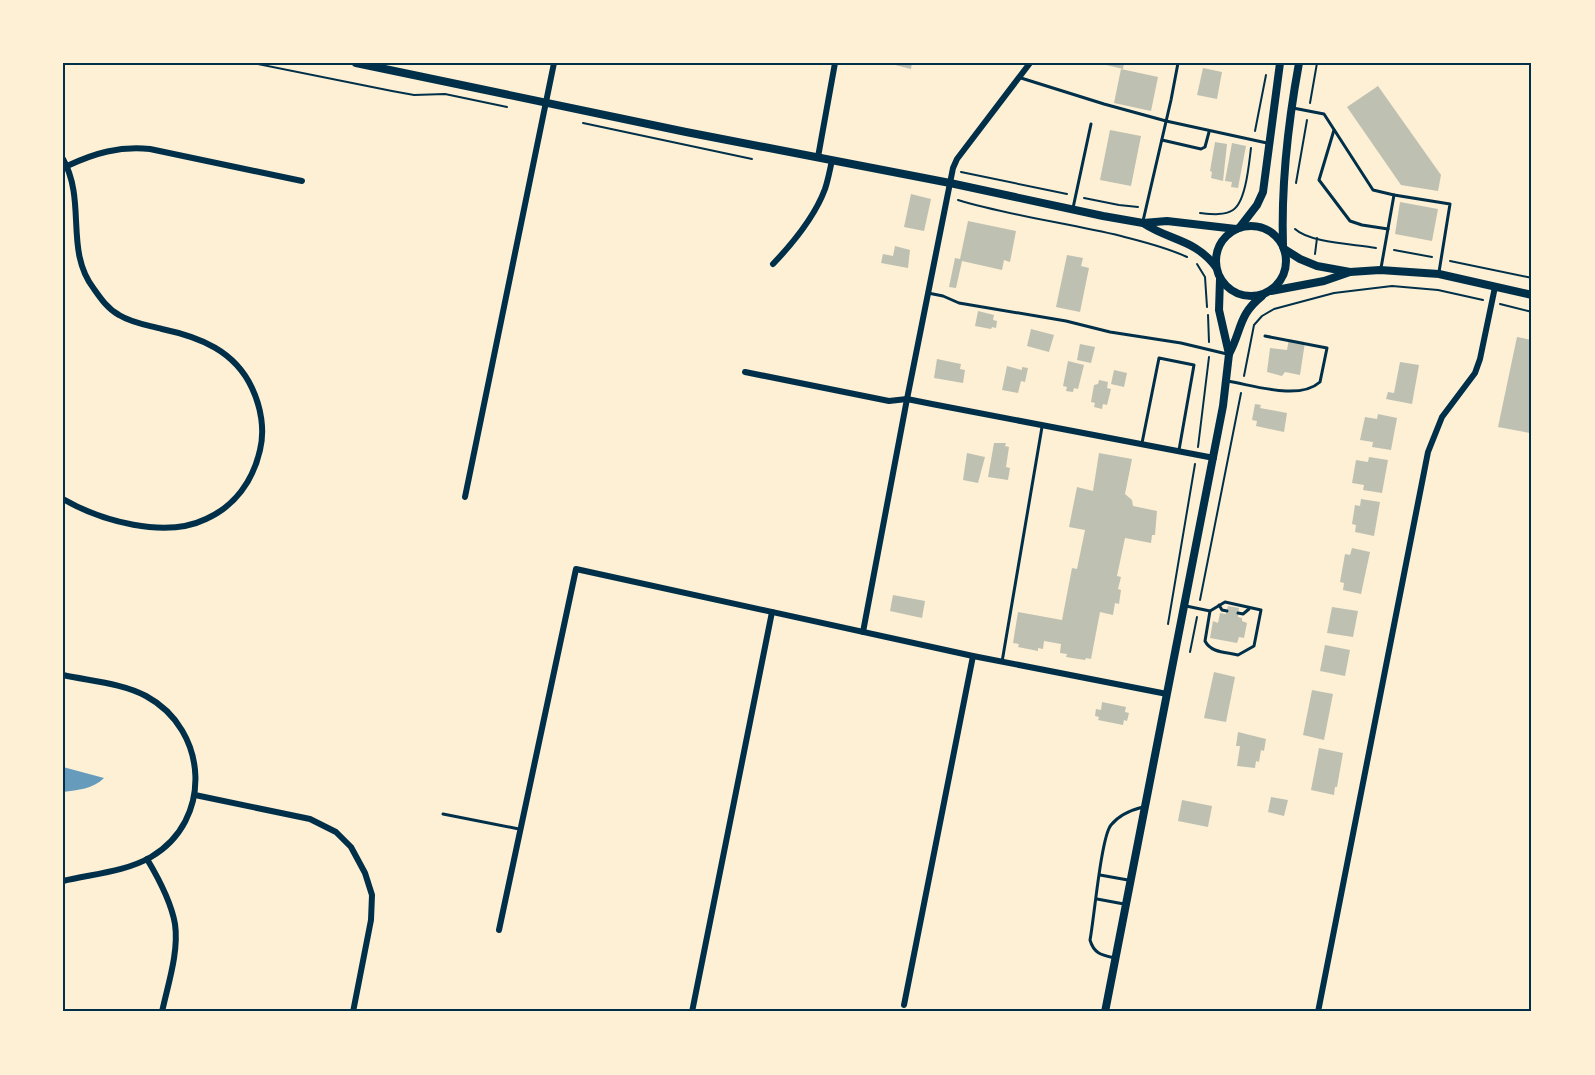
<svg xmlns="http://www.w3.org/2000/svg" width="1595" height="1075" viewBox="0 0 1595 1075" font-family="'Open Sans',sans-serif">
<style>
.water{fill:#669bbc}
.building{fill:#bec0b2}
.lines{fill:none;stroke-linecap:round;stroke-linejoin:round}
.path{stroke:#003049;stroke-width:2}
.service{stroke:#003049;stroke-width:3}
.minor{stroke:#003049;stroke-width:6}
.tertiary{stroke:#003049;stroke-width:8}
.secondary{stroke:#003049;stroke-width:8}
.neatline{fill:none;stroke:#003049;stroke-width:2}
</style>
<rect width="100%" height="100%" fill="#fdf0d5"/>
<path class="water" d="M63,767L104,778C93,789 78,790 63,792Z"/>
<g class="building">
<polygon points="887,63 912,63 911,69"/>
<polygon points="1098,63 1124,63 1123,69"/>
<polygon points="1203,68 1222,72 1217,99 1197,95"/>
<polygon points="1121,69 1158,77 1151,111 1114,103"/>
<polygon points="1378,86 1441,175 1438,191 1401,185 1347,107"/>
<polygon points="1110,130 1141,136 1131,186 1100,180"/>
<polygon points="1215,142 1227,144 1223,181 1211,178 1212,172 1210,171"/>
<polygon points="1232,143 1246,146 1238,188 1231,187 1232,182 1225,181"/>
<polygon points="911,194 931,199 924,231 904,227"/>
<polygon points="1400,202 1438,209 1432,241 1395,234"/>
<polygon points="968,221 1016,231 1010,262 1004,260 1002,270 962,261 956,288 949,287 955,258 960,259"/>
<polygon points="895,246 910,250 908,268 881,263 883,254 893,256"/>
<polygon points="1067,255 1083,258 1081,266 1089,268 1080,312 1056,307"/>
<polygon points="978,311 994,315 993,320 997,321 996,328 992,327 991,329 975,326"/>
<polygon points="1031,329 1054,335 1049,352 1027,346"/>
<polygon points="1517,337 1532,340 1532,423 1530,433 1498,427"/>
<polygon points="1289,339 1305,342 1300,375 1285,372 1282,376 1267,372 1270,348 1287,350"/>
<polygon points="1080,344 1095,347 1091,363 1077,360"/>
<polygon points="937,359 961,364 960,369 965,370 963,383 934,378"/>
<polygon points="1068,361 1084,365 1078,389 1074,388 1073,392 1066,391 1067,387 1063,386"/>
<polygon points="1400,362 1419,365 1412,404 1386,399 1388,392 1394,393"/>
<polygon points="1007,366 1022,370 1022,367 1028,368 1025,382 1021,381 1018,393 1002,390"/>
<polygon points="1114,370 1127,373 1124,387 1111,384"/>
<polygon points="1099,380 1108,382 1107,388 1111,389 1107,405 1103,404 1102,409 1094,407 1095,403 1091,402 1094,385 1098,384"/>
<polygon points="1255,404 1261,405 1260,408 1287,413 1284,432 1256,426 1257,421 1252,420"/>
<polygon points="1378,414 1397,418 1391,450 1372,447 1373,442 1360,440 1365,417 1377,419"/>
<polygon points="994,443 1006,443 1005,446 1009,447 1006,467 1010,468 1008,480 988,477"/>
<polygon points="967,453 985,457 978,483 963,480"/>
<polygon points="1099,453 1132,459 1125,494 1132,500 1133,506 1157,511 1155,535 1152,535 1151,543 1125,538 1117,576 1121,577 1118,589 1121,590 1119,604 1115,603 1113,615 1100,612 1091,659 1086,658 1085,660 1066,657 1067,654 1060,653 1061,644 1044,641 1043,649 1038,648 1038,651 1018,647 1019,644 1013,643 1018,612 1062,620 1072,568 1077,569 1085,530 1069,527 1077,487 1093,491"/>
<polygon points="1369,457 1388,460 1382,493 1363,490 1364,485 1352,483 1356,460 1368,462"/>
<polygon points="1361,499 1380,502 1374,536 1355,532 1356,525 1352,524 1355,505 1360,506"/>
<polygon points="1352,548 1370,552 1361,594 1343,590 1344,583 1340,582 1345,554 1350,555"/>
<polygon points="893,595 925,601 922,618 890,611"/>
<polygon points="1228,606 1239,608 1238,617 1242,618 1242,621 1247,623 1244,638 1239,637 1237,643 1210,638 1213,621 1218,623 1220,613 1226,614"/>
<polygon points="1332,607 1358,611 1353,637 1327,633"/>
<polygon points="1325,645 1350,650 1345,676 1320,671"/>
<polygon points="1214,672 1235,677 1226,722 1204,718"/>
<polygon points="1312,690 1333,694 1324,740 1303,735"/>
<polygon points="1102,702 1126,707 1125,712 1129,713 1127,721 1124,720 1123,725 1098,720 1099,717 1095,716 1096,709 1101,710"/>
<polygon points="1238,732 1266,739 1264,751 1261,750 1259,762 1256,761 1255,768 1237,766 1240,746 1236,746"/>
<polygon points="1319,748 1343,753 1337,787 1335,787 1334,795 1311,790"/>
<polygon points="1271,797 1288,800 1284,816 1268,812"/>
<polygon points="1182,800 1212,806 1208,827 1178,821"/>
</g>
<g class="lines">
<g class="path">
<polyline points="253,63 392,91 414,95 445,94 507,107"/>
<polyline points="1310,103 1317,63"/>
<polyline points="583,123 752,159"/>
<polyline points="1255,131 1266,75"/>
<polyline points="961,172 1067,194"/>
<polyline points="1296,183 1307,120"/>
<polyline points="1084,198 1119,205 1138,207"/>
<path d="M958,200C1011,216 1067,223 1121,236C1144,242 1166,247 1187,257"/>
<path d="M1200,213C1210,214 1224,216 1233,210C1246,202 1249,163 1251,148"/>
<path d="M1295,229C1310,243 1355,244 1376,248"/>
<polyline points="1394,250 1432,257"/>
<polyline points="1315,254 1317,238"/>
<polyline points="1450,261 1532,278"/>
<polyline points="1197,264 1205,277 1207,307"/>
<polyline points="1500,304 1532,312"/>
<polyline points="1208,315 1209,342"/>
<polyline points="1244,376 1254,325 1262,316 1274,309 1334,293 1392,286 1438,290 1483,300"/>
<polyline points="1198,447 1209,357"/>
<polyline points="1200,600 1241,393"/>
<polyline points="1168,624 1195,464"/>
<polyline points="1190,652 1197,617"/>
</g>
<g class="service">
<polyline points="1021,78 1104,104 1166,121 1267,143"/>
<polyline points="1293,108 1324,114 1373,190 1394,195 1381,268"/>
<polyline points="1334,130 1319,180 1350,221 1362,225 1388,229"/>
<polyline points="1162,140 1201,149 1205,147 1209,132"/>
<polyline points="1394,195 1450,204 1439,272"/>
<polyline points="1073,208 1091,124"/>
<polyline points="1143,221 1171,100 1178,63"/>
<polyline points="928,293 943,296 959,303 1066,321 1110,332 1181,343 1227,354"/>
<path d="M1227,381C1253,385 1299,401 1320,382L1327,348L1265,336"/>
<polyline points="1142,443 1159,358 1194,365 1179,450"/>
<path d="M1225,602L1261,610L1254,646L1238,655C1226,652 1211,653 1205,641L1210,611Z"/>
<polyline points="1219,605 1222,610 1227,611"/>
<polyline points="1186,606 1210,611"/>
<polyline points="1238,613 1243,614 1249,609"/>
<polyline points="1002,662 1042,427"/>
<polyline points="443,814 519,829"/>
<polyline points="1100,875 1128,880"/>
<polyline points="1097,899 1124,904"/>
<path d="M1115,958C1102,955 1094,954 1090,940C1094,920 1101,837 1111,825C1119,815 1131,810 1143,807"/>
</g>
<g class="minor">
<polyline points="818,157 835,63"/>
<path d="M63,159C87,202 64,250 94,289C101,299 108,309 119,315C132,323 147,325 162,329C200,337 235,351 252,388C261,407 265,430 260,450C253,481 235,506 206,519C165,539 101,521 63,499"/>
<path d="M67,166C95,153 119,146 150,149L302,181"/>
<path d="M773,264C793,243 815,216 825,189C828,180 830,170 832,160"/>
<polyline points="745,372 889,401 907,399 932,404 1214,458"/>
<polyline points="465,497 554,63"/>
<polyline points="863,632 907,399 953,168 957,159 1030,63"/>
<path d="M63,675C90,681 122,683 146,696C209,730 213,821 151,857C125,872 92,874 63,881"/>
<polyline points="195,795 310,819 336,832 351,847 365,873 372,895 371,920 353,1012"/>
<path d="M147,859C159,879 171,901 175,924C179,952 168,984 162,1012"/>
<polyline points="499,930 576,569 973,656 1167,694"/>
<polyline points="904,1005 973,656"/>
<polyline points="692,1012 772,612"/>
<polyline points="1318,1012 1428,452 1442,417 1475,373 1480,359 1495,287"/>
</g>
<g class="tertiary">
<polyline points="356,63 686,132 950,183 1103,216 1143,223 1167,221 1236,229"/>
<path d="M1143,223C1170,241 1195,239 1216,267"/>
<polyline points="1284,249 1300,259 1317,266 1350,272 1380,270 1439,274 1532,295"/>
<polyline points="1271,291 1324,281 1350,272"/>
</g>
<g class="secondary">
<circle cx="1251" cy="261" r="35"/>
<polyline points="1240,227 1257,205 1263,192 1280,63"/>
<path d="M1283,246C1281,185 1288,123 1299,63"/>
<path d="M1229,354C1242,330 1238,315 1262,296"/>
<polyline points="1105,1012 1223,406 1229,354 1219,310 1220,279"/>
</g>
</g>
<rect width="1595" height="1075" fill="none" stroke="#fdf0d5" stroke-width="129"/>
<rect x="64" y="64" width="1466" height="946" class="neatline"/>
</svg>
